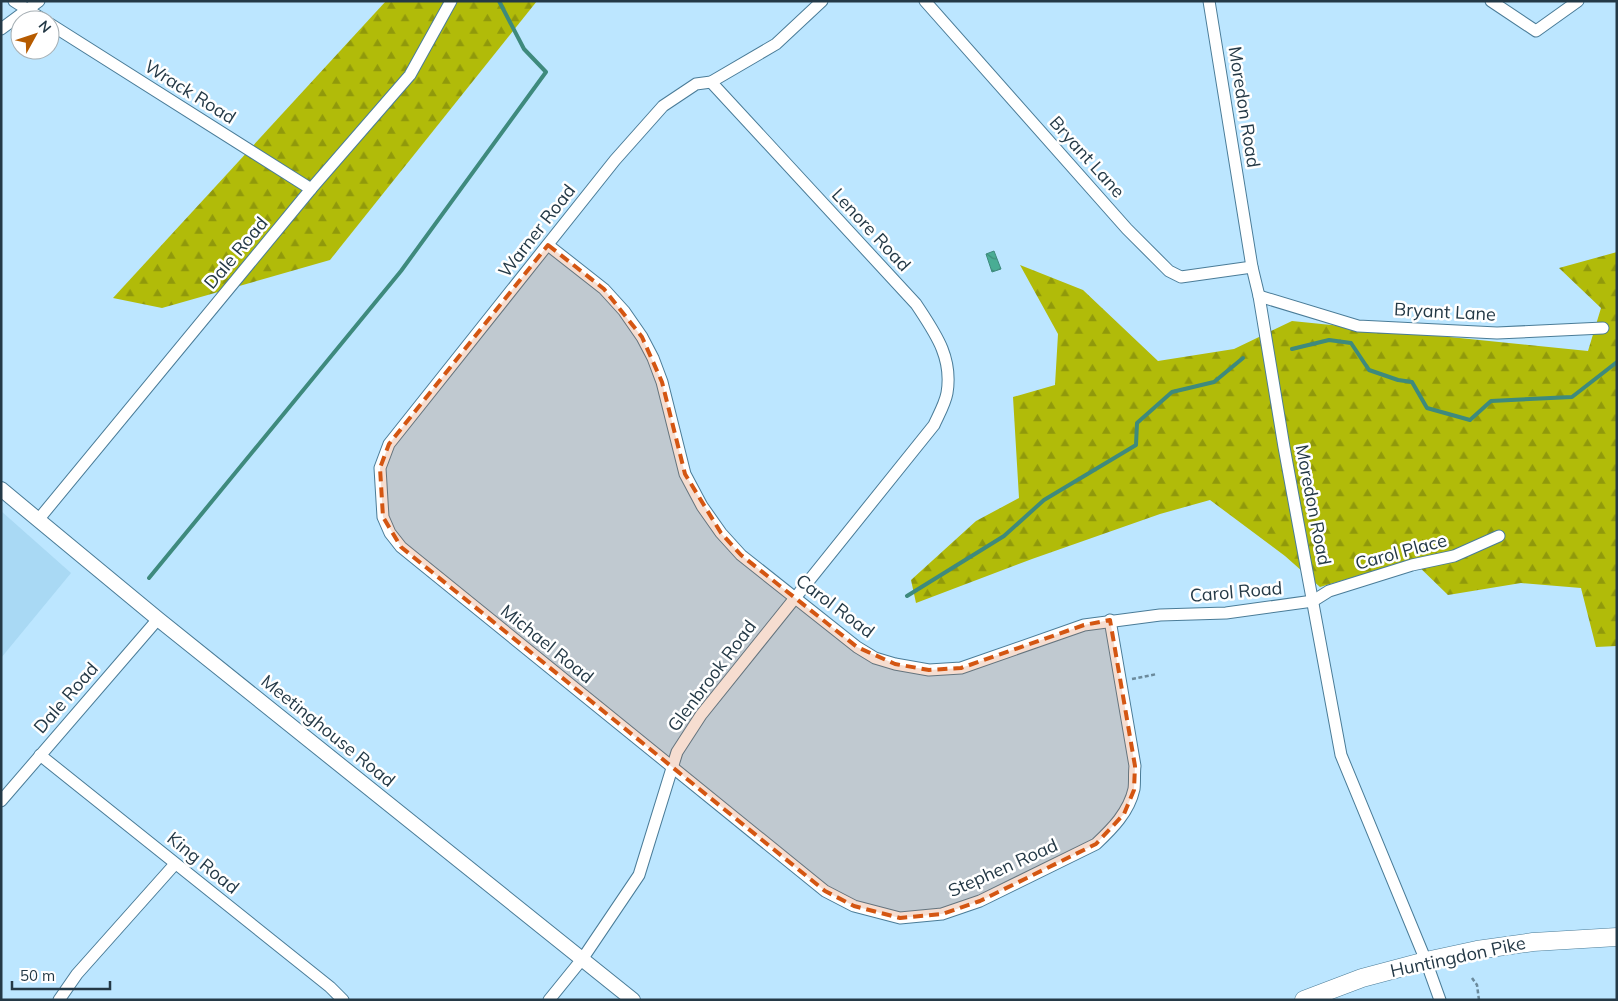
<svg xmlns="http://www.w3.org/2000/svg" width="1618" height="1001" viewBox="0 0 1618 1001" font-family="Mulish,sans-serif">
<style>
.built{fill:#a9d9f4}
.forest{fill:url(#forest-firs)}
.water{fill:url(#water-waves);stroke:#3e8a7d}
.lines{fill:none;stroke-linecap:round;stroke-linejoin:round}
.stream{stroke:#3e8a7d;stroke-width:4}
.minor-casing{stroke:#4a7c98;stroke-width:13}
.tertiary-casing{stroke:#4a7c98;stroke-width:16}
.primary-casing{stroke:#4a7c98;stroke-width:19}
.path{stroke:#6b8a9c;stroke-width:2.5;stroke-dasharray:4 2.5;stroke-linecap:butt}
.minor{stroke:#fff;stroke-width:11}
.tertiary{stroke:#fff;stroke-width:14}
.primary{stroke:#fff;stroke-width:18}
.marked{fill:#d45612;fill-opacity:0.2;stroke:#d45612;stroke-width:4;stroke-dasharray:10 6;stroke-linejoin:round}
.labels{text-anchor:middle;stroke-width:5;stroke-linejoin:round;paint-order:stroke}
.street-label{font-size:18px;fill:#243946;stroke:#fff}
</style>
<defs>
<pattern id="forest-firs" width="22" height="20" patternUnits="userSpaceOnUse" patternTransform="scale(1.25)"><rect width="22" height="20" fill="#b1bb09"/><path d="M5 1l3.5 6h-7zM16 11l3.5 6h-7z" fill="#90990b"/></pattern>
<pattern id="water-waves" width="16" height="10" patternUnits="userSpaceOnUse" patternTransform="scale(1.25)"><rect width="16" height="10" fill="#49ad94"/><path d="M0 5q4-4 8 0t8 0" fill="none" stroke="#3d8e7b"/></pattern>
</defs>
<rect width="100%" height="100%" fill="#bce6ff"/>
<polygon class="built" points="1,511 71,573 1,658"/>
<g class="forest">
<polygon points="386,1 537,1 330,260 162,308 113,298"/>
<polygon points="1617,252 1617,646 1596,647 1581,588 1521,583 1448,595 1412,560 1320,587 1285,556 1210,500 1160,514 1032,559 916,603 911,580 976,521 1019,498 1013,397 1055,385 1058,334 1020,265 1083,290 1158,361 1234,349 1292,321 1588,351 1601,308 1559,268"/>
</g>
<polygon class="water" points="994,251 1001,269 992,272 986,254"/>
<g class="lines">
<g class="stream">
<polyline points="1292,349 1329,340 1351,343 1369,370 1398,380 1412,382 1427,408 1470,420 1491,401 1572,397 1617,362"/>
<polyline points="149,578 401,271 546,72 524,49 499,1"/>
<polyline points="907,596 1004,536 1044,500 1136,445 1137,423 1172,392 1214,382 1243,358"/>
</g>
<defs>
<g id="minor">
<polyline points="14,1 44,20"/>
<path d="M822,1L776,44L711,82L696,84L663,106L615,160L389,444L380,468L383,517L390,533L401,547L825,891L854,906L900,918L942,914L980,901L1096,844C1112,829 1129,812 1134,789C1135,782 1134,773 1135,766L1110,620"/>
<polyline points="925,1 1127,229 1169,271 1181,277 1252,267"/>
<polyline points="1209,1 1252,267 1259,296 1284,447 1341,755 1426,961 1440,1000"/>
<polyline points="1491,1 1536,31 1578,1"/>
<polyline points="50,24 311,189"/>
<polyline points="1,29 39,1"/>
<polyline points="548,245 604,289 624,311 642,337 653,358 662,382 685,474 702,506 721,533 741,555 857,647 875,658 895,664 929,670 961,668 1084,625 1160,615 1226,613 1313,601 1329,591 1412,565 1454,556 1499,536"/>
<polyline points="1259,296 1358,326 1497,333 1603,328"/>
<polyline points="38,520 311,189 410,75 451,1"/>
<polyline points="40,755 330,987 343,1000"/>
<polyline points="1,801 158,619"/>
<polyline points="59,1000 77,974 175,864"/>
<path d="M549,1000L583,958L639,875L677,752L701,715L934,425C938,416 945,404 947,393C953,357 935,333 916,304L711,82"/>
</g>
<polyline id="tertiary" points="1,489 158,619 633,1000"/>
<polyline id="primary" points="1304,1000 1362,978 1426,961 1477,950 1533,942 1617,937"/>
</defs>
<use href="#minor" class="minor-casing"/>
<use href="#tertiary" class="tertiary-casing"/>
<use href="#primary" class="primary-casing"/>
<g class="path">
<polyline points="1132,679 1157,674"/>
<polyline points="1472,978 1477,985 1479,1000"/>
</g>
<use href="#minor" class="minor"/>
<use href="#tertiary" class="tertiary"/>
<use href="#primary" class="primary"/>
</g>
<path class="marked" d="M548,245L604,289L642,337L662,382L685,474L721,533L741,555L857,647L895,664L929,670L961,668L1084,625L1110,620L1135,766L1134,790L1124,814L1096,844L980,901L942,914L900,918L854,906L825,891L401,547L383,517L380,468L389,444Z"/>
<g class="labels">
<g class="street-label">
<text transform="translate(190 92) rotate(32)" y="6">Wrack Road</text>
<text transform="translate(1244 107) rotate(81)" y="6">Moredon Road</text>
<text transform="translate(1087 157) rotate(48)" y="6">Bryant Lane</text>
<text transform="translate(871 230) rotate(47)" y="6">Lenore Road</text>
<text transform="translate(537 231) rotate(-52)" y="6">Warner Road</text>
<text transform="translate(236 253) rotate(-50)" y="6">Dale Road</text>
<text transform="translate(1445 312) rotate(3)" y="6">Bryant Lane</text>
<text transform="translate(1313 505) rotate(79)" y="6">Moredon Road</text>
<text transform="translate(1401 552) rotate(-15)" y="6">Carol Place</text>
<text transform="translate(1236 592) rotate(-5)" y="6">Carol Road</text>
<text transform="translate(835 606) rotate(37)" y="6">Carol Road</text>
<text transform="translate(547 644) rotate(39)" y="6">Michael Road</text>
<text transform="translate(712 676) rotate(-53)" y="6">Glenbrook Road</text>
<text transform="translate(66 698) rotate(-49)" y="6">Dale Road</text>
<text transform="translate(328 731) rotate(39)" y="6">Meetinghouse Road</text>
<text transform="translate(203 863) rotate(39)" y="6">King Road</text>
<text transform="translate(1003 868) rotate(-24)" y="6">Stephen Road</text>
<text transform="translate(1458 957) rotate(-12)" y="6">Huntingdon Pike</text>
</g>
</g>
<rect width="1618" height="1001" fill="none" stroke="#243946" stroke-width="5"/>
<g transform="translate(35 35) rotate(50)"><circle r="24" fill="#ffffff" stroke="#a7b0b5"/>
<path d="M0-4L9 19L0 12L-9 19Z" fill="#b65b00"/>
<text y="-8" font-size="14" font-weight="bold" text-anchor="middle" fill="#243946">N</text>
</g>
<path d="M12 981v8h98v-8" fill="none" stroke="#243946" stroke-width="2.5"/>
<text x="20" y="981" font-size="15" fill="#243946" stroke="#ffffff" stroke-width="4" paint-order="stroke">50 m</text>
</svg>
